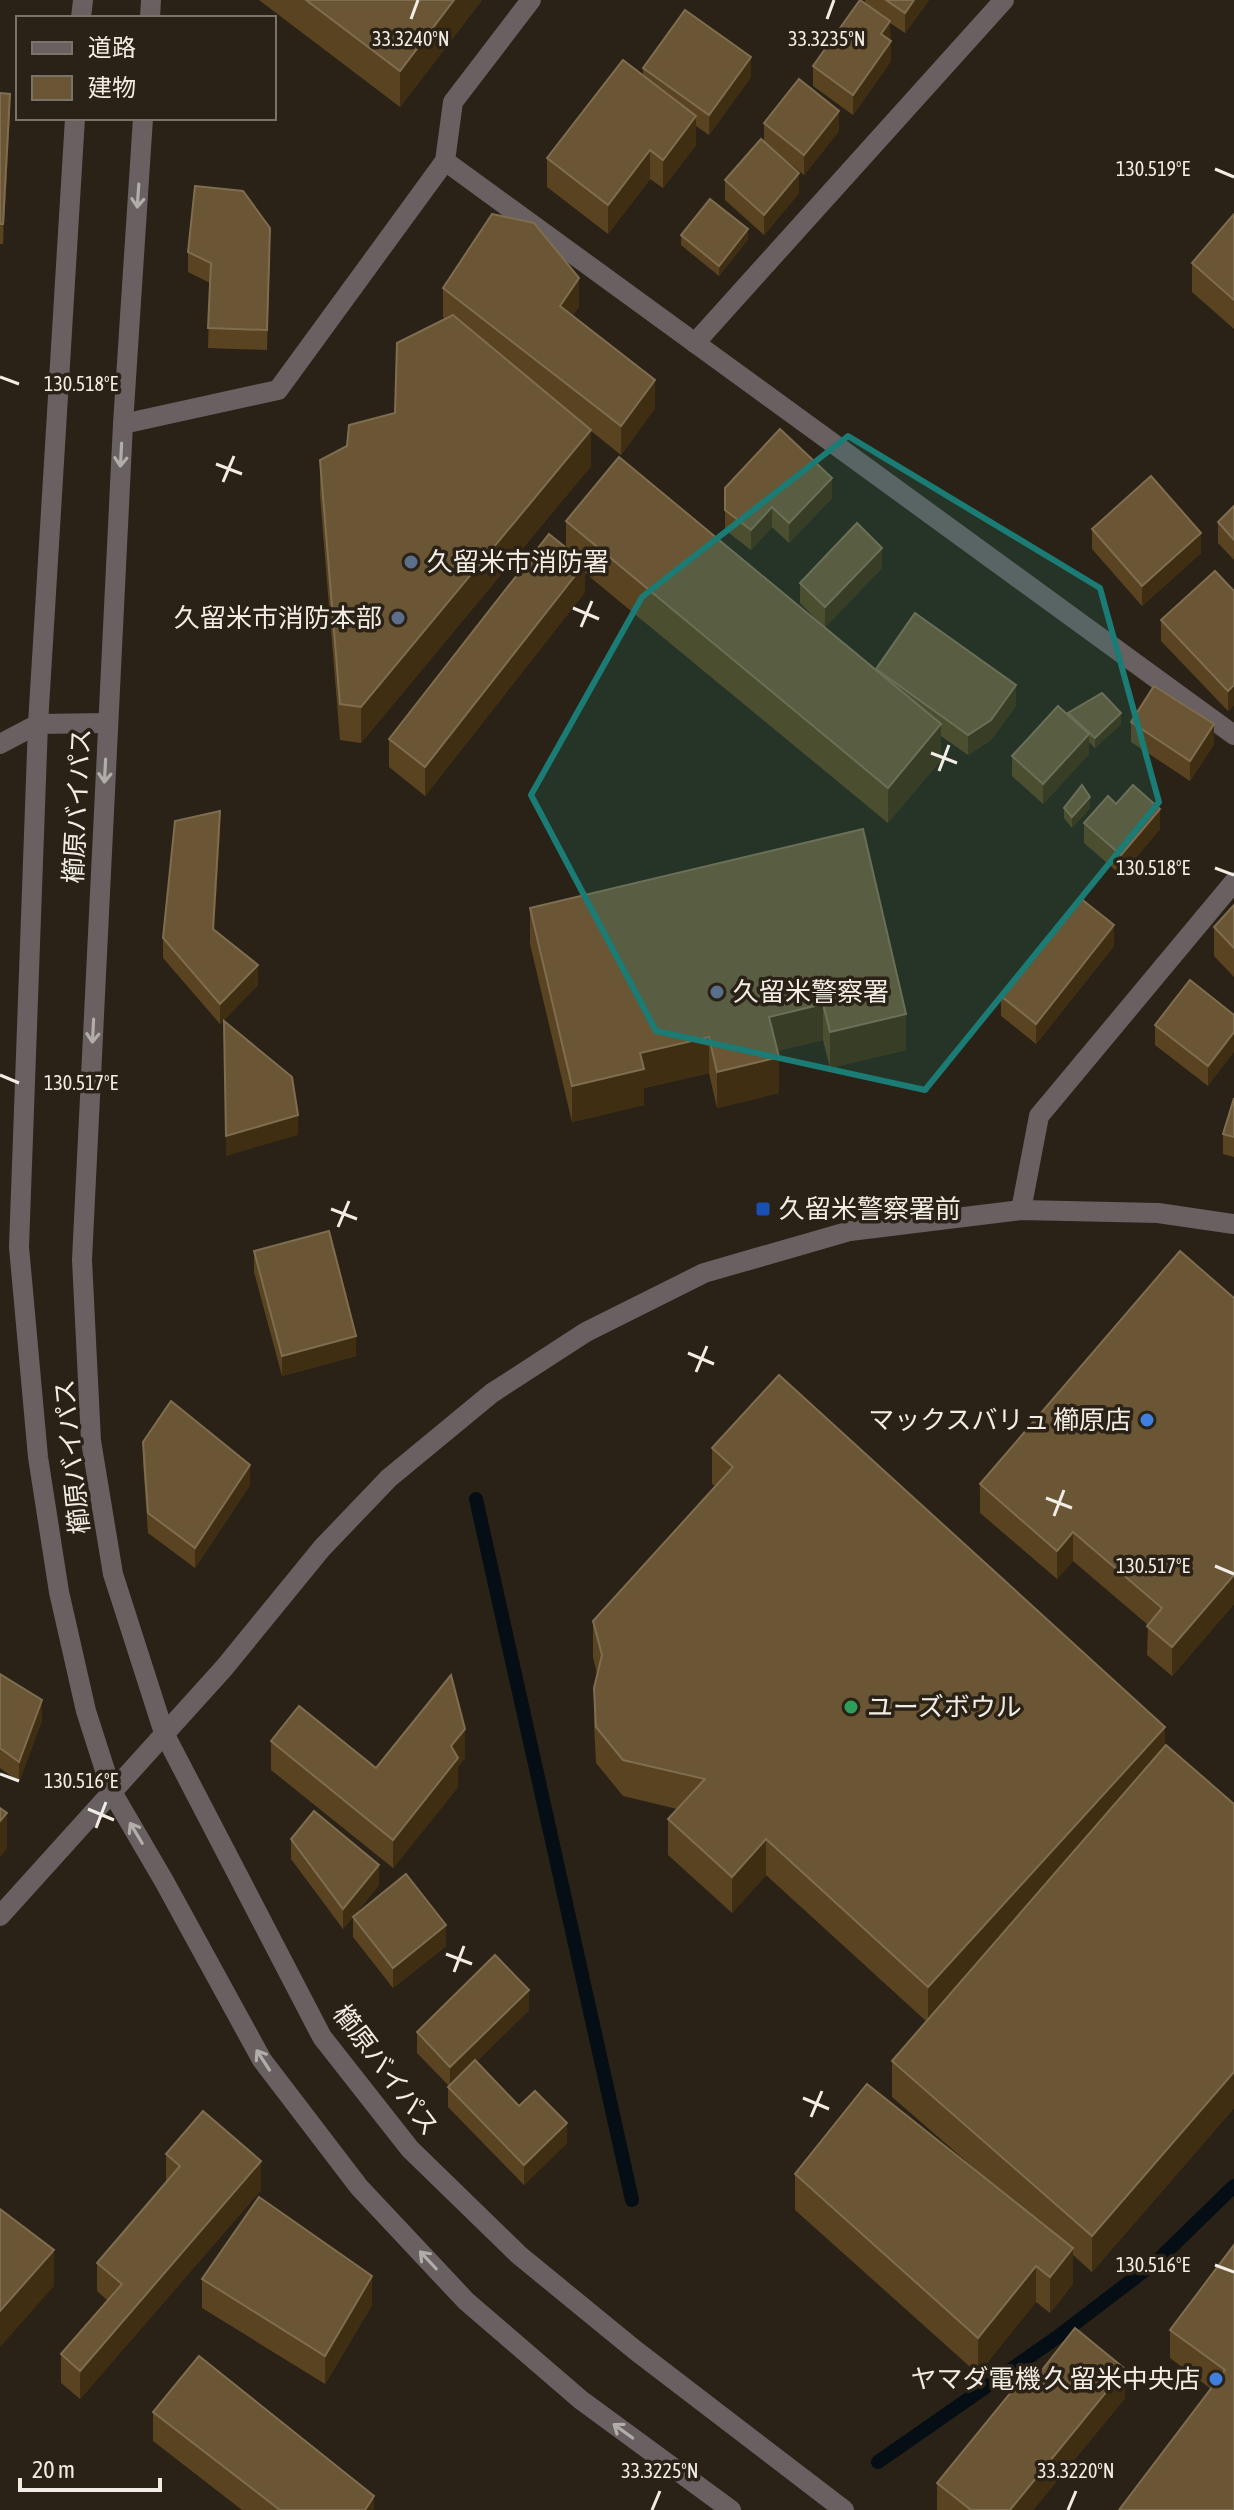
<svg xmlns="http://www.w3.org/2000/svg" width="1234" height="2510" viewBox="0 0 1234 2510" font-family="'Asap Condensed','Noto Sans JP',sans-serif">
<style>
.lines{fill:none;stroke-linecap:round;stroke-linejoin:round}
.stream{stroke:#040e14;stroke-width:14}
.minor{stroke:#686061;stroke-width:20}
.wall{fill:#594320}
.shaded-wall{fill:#402e13}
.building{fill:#6a5535;stroke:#7f6d50;stroke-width:2}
.oneway{stroke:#b3ada9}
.marked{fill:#1a7c74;fill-opacity:0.2;stroke:#1a7c74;stroke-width:6;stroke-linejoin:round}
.ticks{fill:none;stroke:#f1ece4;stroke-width:3}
.service-dot{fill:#5c6f8a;stroke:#2a2216;stroke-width:3}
.transit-dot{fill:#1a4fb4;stroke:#2a2216;stroke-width:3}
.shop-dot{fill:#3f7fe0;stroke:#2a2216;stroke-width:3}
.leisure-dot{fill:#2e9e5b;stroke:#2a2216;stroke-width:3}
.labels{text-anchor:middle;stroke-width:7;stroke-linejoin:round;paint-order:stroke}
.poi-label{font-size:26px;fill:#f1ece4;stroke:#2a2216;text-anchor:start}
.street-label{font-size:26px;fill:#f1ece4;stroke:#2a2216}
.ticks-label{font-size:20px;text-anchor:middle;fill:#f1ece4;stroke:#2a2216;stroke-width:7;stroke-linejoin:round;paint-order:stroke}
</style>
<rect width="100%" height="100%" fill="#2a2216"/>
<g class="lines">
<g class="stream">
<polyline points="476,1499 632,2200"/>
<polyline points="878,2462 1056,2338 1157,2261 1234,2186"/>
</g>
<g class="minor">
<polyline points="81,18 83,0"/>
<polyline points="150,18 151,0"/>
<polyline points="75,118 38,724 19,1247 38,1457 59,1592 86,1711 112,1792 164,1881 262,2060 359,2187 466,2301 581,2400 731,2510"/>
<polyline points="143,118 123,424 82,1260 91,1441 113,1574 164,1733 322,2037 410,2149 519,2255 635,2350 844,2510"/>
<polyline points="445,161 1234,735"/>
<polyline points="695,343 1004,0"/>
<polyline points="123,424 278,390 445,161 453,102 531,0"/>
<polyline points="0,744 38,724 107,723"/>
<polyline points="1021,1210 1039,1116 1234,882"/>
<polyline points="0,1916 224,1668 322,1548 389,1478 492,1393 586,1332 704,1273 850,1231 1021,1210 1158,1213 1234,1224"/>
</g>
</g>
<g class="wall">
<polygon points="259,0 482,0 400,107"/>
<polygon points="865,0 929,0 905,33 890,23 891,61 853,115 813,86 813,66 865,3"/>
<polygon points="643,68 751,77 709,135 696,126 696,145 663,188 650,179 608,234 547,187 547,158 643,76"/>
<polygon points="0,93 10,114 3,244 0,244"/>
<polygon points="764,123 839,131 804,175 777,153 799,193 764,235 725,200 725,180 764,142"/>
<polygon points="1234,214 1234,329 1192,292 1192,263"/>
<polygon points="681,235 748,239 719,276 681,245"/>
<polygon points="270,249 267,350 208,348 210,283 188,272 188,252"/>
<polygon points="443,288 579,306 573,315 655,408 621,455 591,431 591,466 361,743 340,740 320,496 320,460 347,446 395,413 445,319 443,317"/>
<polygon points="725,488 832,498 789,543 772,527 751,550 725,530"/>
<polygon points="1234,506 1234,560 1218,543 1218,522"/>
<polygon points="566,521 823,626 800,603 800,583 882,568 825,627 876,670 1016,706 991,740 968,755 941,736 941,760 888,823 585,573 585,592 425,796 389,767 389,739 566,548"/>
<polygon points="1092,529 1201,553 1142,606 1092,549"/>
<polygon points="1234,591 1234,705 1228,711 1161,641 1161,620"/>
<polygon points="1068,713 1121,724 1095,748 1089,742 1089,754 1043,804 1012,776 1012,756 1068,715"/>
<polygon points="1131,722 1214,744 1190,781 1131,742"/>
<polygon points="1116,804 1160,829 1121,875 1084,843 1084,823"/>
<polygon points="1064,808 1090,808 1072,828 1064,818"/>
<polygon points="863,829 906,1050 830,1068 823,1040 777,1051 779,1093 717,1108 709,1073 644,1088 644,1105 572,1122 530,944 530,908"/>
<polygon points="220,831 214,930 258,985 220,1024 163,958 163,938"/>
<polygon points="1234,905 1234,977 1214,956 1214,927"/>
<polygon points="1114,946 1036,1044 1001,1016 1001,996"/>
<polygon points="1234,1015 1208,1086 1155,1045 1155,1025"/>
<polygon points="1234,1098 1234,1157 1223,1154 1223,1134"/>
<polygon points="254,1251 356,1356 282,1376 254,1272"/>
<polygon points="1234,1298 1234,1604 1172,1676 1147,1655 1148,1625 1073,1561 1057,1579 980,1513 980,1484"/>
<polygon points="143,1442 250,1485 195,1568 148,1533 143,1462"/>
<polygon points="712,1448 1165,1747 1234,1804 1234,2108 1092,2272 1073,2255 1073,2284 1050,2313 1036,2302 978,2374 795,2210 795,2174 983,2176 892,2097 892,2061 927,2022 766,1875 732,1913 668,1855 668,1819 677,1809 623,1796 596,1763 594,1724 594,1688 597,1674 593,1657 593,1621 715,1486 712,1484"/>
<polygon points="0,1674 42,1720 19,1782 0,1768"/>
<polygon points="271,1741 376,1768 465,1758 458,1766 458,1787 393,1868 271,1770"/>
<polygon points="291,1839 379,1885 353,1917 446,1946 393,1988 353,1937 353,1917 343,1929 291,1859"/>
<polygon points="529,2010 476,2062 519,2106 567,2143 524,2185 448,2107 448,2087 449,2086 417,2053 417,2032"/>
<polygon points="166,2154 261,2190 80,2399 61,2383 61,2354 108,2301 97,2291 97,2263 166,2182"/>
<polygon points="1234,2245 1234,2510 1211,2389 1170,2358 1170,2330"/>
<polygon points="202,2279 372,2305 325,2384 202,2308"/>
<polygon points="1042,2370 1125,2398 1033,2510 937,2510 937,2483"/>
<polygon points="153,2412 374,2510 242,2510 153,2441"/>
</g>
<g class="shaded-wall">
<polygon points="454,0 482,0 400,107 400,71"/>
<polygon points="914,0 929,0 905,33 905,13"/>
<polygon points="890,21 890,41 881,34"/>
<polygon points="891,41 891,61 853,115 853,95"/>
<polygon points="751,57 751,77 709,135 709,115"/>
<polygon points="10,94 10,114 3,244 3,224"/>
<polygon points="839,111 839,131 804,175 804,155"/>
<polygon points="696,116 696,145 663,188 663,160"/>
<polygon points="650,150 650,179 608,234 608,205"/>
<polygon points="799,173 799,193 764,235 764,215"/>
<polygon points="748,229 748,239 719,276 719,266"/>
<polygon points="579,278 579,306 560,334 560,306"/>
<polygon points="655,380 655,408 621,455 621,426"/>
<polygon points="591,430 591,466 361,743 361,707"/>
<polygon points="832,478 832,498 789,543 789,523"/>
<polygon points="772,507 772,527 751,550 751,530"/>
<polygon points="1201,533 1201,553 1142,606 1142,586"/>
<polygon points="882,548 882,568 825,628 825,607"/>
<polygon points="585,563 585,592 425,796 425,767"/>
<polygon points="1016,685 1016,706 991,740 968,755 968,735"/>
<polygon points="1234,685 1234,705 1228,711 1228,691"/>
<polygon points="1121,713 1121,724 1095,748 1095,738"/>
<polygon points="941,724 941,760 888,823 888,788"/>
<polygon points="1214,724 1214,744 1190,781 1190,761"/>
<polygon points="1089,734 1089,754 1043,804 1043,784"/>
<polygon points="1090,797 1090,808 1072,828 1072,817"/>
<polygon points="1160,809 1160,829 1121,875 1121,855"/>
<polygon points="220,811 220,831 213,950 213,929"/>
<polygon points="1114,925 1114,946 1036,1044 1036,1024"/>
<polygon points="258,965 258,985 220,1024 220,1004"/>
<polygon points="823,1004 823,1040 769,1053 769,1017"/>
<polygon points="906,1014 906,1050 830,1068 830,1032"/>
<polygon points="1234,1032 1234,1052 1208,1086 1208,1066"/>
<polygon points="709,1037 709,1073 644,1088 644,1105 572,1122 572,1086 640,1053"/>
<polygon points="779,1057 779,1093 717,1108 717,1072"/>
<polygon points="298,1115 298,1135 226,1156 226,1136"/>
<polygon points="356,1336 356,1356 282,1376 282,1356"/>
<polygon points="250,1465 250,1485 195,1568 195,1548"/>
<polygon points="1073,1532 1073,1561 1057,1579 1057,1551"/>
<polygon points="1234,1575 1234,1604 1172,1676 1172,1647"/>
<polygon points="42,1700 42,1720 19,1782 19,1762"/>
<polygon points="1165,1727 1165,1763 928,2023 928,1987"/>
<polygon points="465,1729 465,1758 458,1766 458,1787 393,1868 393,1840 451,1746"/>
<polygon points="7,1813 7,1849 0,1857 0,1821"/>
<polygon points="766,1839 766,1875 732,1913 732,1877"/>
<polygon points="379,1865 379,1885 343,1929 343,1909"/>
<polygon points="446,1925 446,1946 393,1988 393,1968"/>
<polygon points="529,1990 529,2010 450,2087 450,2067"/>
<polygon points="1234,2072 1234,2108 1092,2272 1092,2236"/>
<polygon points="567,2123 567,2143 524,2185 524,2165"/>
<polygon points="261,2161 261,2190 80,2399 80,2371"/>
<polygon points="1073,2248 1073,2284 1050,2313 1050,2277"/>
<polygon points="54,2250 54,2286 0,2347 0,2311"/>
<polygon points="1036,2266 1036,2302 978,2374 978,2338"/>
<polygon points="372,2276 372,2305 325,2384 325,2356"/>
<polygon points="1125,2369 1125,2398 1033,2510 1010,2510"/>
<polygon points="374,2496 374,2510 365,2510"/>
</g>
<g class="building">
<polygon points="306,0 454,0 400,71"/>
<polygon points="860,0 890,21 881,34 891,41 853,95 813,66"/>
<polygon points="886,0 914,0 905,13"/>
<polygon points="685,10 751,57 709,115 643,68"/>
<polygon points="623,60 696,116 663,160 650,150 608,205 547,158"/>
<polygon points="799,79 839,111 804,155 764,123"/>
<polygon points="0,93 10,94 3,224 0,224"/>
<polygon points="761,139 799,173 764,215 725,180"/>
<polygon points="195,186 243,191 270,228 267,330 208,328 211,263 188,252"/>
<polygon points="710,199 748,229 719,266 681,235"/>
<polygon points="492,214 534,223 579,278 560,306 655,380 621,426 443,288"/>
<polygon points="1234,214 1234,300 1192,263"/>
<polygon points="453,315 591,430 361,707 340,704 320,460 347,446 349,425 395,413 397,343"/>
<polygon points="780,429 832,478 789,523 772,507 751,530 725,510 725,488"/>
<polygon points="619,457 941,724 888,788 566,521"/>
<polygon points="1151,476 1201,533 1142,586 1092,529"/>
<polygon points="1234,506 1234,540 1218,522"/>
<polygon points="857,523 882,548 825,607 800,583"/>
<polygon points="549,534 585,563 425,767 389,739"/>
<polygon points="1215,571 1234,591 1234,685 1228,691 1161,620"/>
<polygon points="915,613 1016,685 991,720 968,735 876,669"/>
<polygon points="1154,686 1214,724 1190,761 1131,722"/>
<polygon points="1102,693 1121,713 1095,738 1068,713"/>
<polygon points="1058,706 1089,734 1043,784 1012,756"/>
<polygon points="1082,785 1090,797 1072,817 1064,808"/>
<polygon points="1133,785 1160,809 1121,855 1084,823 1108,796 1116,804"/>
<polygon points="220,811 213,929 258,965 220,1004 163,938 175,821"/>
<polygon points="863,829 906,1014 830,1032 823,1004 769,1017 779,1057 717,1072 709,1037 640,1053 644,1069 572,1086 530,908"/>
<polygon points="1080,898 1114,925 1036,1024 1001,996"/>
<polygon points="1234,905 1234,948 1214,927"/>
<polygon points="1190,980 1234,1015 1234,1032 1208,1066 1155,1025"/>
<polygon points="224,1021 292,1077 298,1115 226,1136"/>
<polygon points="1234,1098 1234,1137 1223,1134"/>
<polygon points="329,1231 356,1336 282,1356 254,1251"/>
<polygon points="1180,1251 1234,1298 1234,1575 1172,1647 1147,1626 1162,1608 1073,1532 1057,1551 980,1484"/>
<polygon points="779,1375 1165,1727 928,1987 766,1839 732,1877 668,1819 705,1779 623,1760 596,1727 594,1688 602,1655 593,1621 733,1467 712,1448"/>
<polygon points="171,1401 250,1465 195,1548 148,1513 143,1442"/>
<polygon points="0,1674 42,1700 19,1762 0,1748"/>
<polygon points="451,1675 465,1729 451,1746 458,1758 393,1840 271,1741 299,1706 376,1768"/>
<polygon points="1166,1745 1234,1804 1234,2072 1092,2236 892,2061"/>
<polygon points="0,1808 7,1813 0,1821"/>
<polygon points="314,1811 379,1865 343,1909 291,1839"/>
<polygon points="406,1874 446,1925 393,1968 353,1917"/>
<polygon points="495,1955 529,1990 450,2067 417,2032"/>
<polygon points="475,2060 519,2106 535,2091 567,2123 524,2165 448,2087"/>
<polygon points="867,2084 1073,2248 1050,2277 1036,2266 978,2338 795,2174"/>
<polygon points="203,2111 261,2161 80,2371 61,2354 122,2284 97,2263 180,2166 166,2154"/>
<polygon points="259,2197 372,2276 325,2356 202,2279"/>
<polygon points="0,2209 54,2250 0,2311"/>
<polygon points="1234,2245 1234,2510 1119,2510 1225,2370 1170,2330"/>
<polygon points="1075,2328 1125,2369 1010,2510 971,2510 937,2483 1034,2364 1042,2370"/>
<polygon points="199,2356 374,2496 365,2510 280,2510 153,2412"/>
</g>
<defs><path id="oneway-shaft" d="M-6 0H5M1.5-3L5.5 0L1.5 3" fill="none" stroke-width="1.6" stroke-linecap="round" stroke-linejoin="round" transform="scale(2)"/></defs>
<g class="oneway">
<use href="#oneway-shaft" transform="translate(138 196) rotate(94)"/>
<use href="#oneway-shaft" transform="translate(121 455) rotate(93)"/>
<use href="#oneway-shaft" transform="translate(105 771) rotate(93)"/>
<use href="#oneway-shaft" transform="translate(93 1031) rotate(93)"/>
<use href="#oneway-shaft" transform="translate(136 1833) rotate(-121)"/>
<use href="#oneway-shaft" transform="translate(263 2060) rotate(-123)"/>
<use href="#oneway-shaft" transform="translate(428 2260) rotate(-133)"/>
<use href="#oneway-shaft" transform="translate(623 2431) rotate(-144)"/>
</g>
<path class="marked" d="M848,436L1100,588L1159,802L925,1090L656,1031L531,795L642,597Z"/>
<path class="ticks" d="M411,19L418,0M827,19L834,0M1215,169L1234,177M0,377L19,384M216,464L242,474M223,482L234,456M573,608L599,619M581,627L592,601M931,753L957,763M939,771L949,745M1215,868L1234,875M0,1075L19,1083M331,1209L357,1219M338,1227L349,1201M688,1353L714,1364M696,1372L707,1346M1046,1498L1072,1508M1054,1516L1064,1490M1215,1566L1234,1574M0,1774L19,1781M88,1809L114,1820M96,1828L106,1802M446,1954L472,1964M454,1972L464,1946M803,2098L829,2109M811,2117L822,2091M1215,2265L1234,2272M652,2510L660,2491M1068,2510L1076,2491"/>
<g class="service-dot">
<circle cx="411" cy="562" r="8"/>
<circle cx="398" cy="618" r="8"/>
<circle cx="717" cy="992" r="8"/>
</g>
<rect class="transit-dot" x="755" y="1201" width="16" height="16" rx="4"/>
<g class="shop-dot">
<circle cx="1147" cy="1420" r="8"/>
<circle cx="1216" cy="2379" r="8"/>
</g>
<circle class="leisure-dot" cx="851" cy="1707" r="8"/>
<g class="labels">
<g class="poi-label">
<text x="427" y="571">久留米市消防署</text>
<text x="382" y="627" text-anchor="end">久留米市消防本部</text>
<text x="733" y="1001">久留米警察署</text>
<text x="779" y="1218">久留米警察署前</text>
<text x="1131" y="1429" text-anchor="end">マックスバリュ 櫛原店</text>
<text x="867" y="1716">ユーズボウル</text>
<text x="1200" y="2388" text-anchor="end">ヤマダ電機 久留米中央店</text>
</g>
<g class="street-label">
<text transform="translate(77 806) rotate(-87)" y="9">櫛原バイパス</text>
<text transform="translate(72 1457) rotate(-96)" y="9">櫛原バイパス</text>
<text transform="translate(386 2070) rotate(53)" y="9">櫛原バイパス</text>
</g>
</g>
<g class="ticks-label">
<text x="411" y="46">33.3240°N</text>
<text x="827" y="46">33.3235°N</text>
<text x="1153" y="176">130.519°E</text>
<text x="81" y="391">130.518°E</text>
<text x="1153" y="875">130.518°E</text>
<text x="81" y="1090">130.517°E</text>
<text x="1153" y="1573">130.517°E</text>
<text x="81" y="1788">130.516°E</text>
<text x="1153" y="2272">130.516°E</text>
<text x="660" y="2478">33.3225°N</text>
<text x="1076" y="2478">33.3220°N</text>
</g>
<rect x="16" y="16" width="260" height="104" fill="#2a2216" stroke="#7a7368" stroke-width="2"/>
<rect x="32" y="42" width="40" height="12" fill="#686061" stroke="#7a7368" stroke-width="2"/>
<text x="88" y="56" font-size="24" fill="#f1ece4">道路</text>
<rect x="32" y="76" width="40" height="24" fill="#6a5535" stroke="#7a7368" stroke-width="2"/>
<text x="88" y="96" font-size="24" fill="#f1ece4">建物</text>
<path d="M20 2478v12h140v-12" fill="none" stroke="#f1ece4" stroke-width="4"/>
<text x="32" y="2478" font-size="24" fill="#f1ece4" stroke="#2a2216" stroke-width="6" paint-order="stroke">20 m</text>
</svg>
